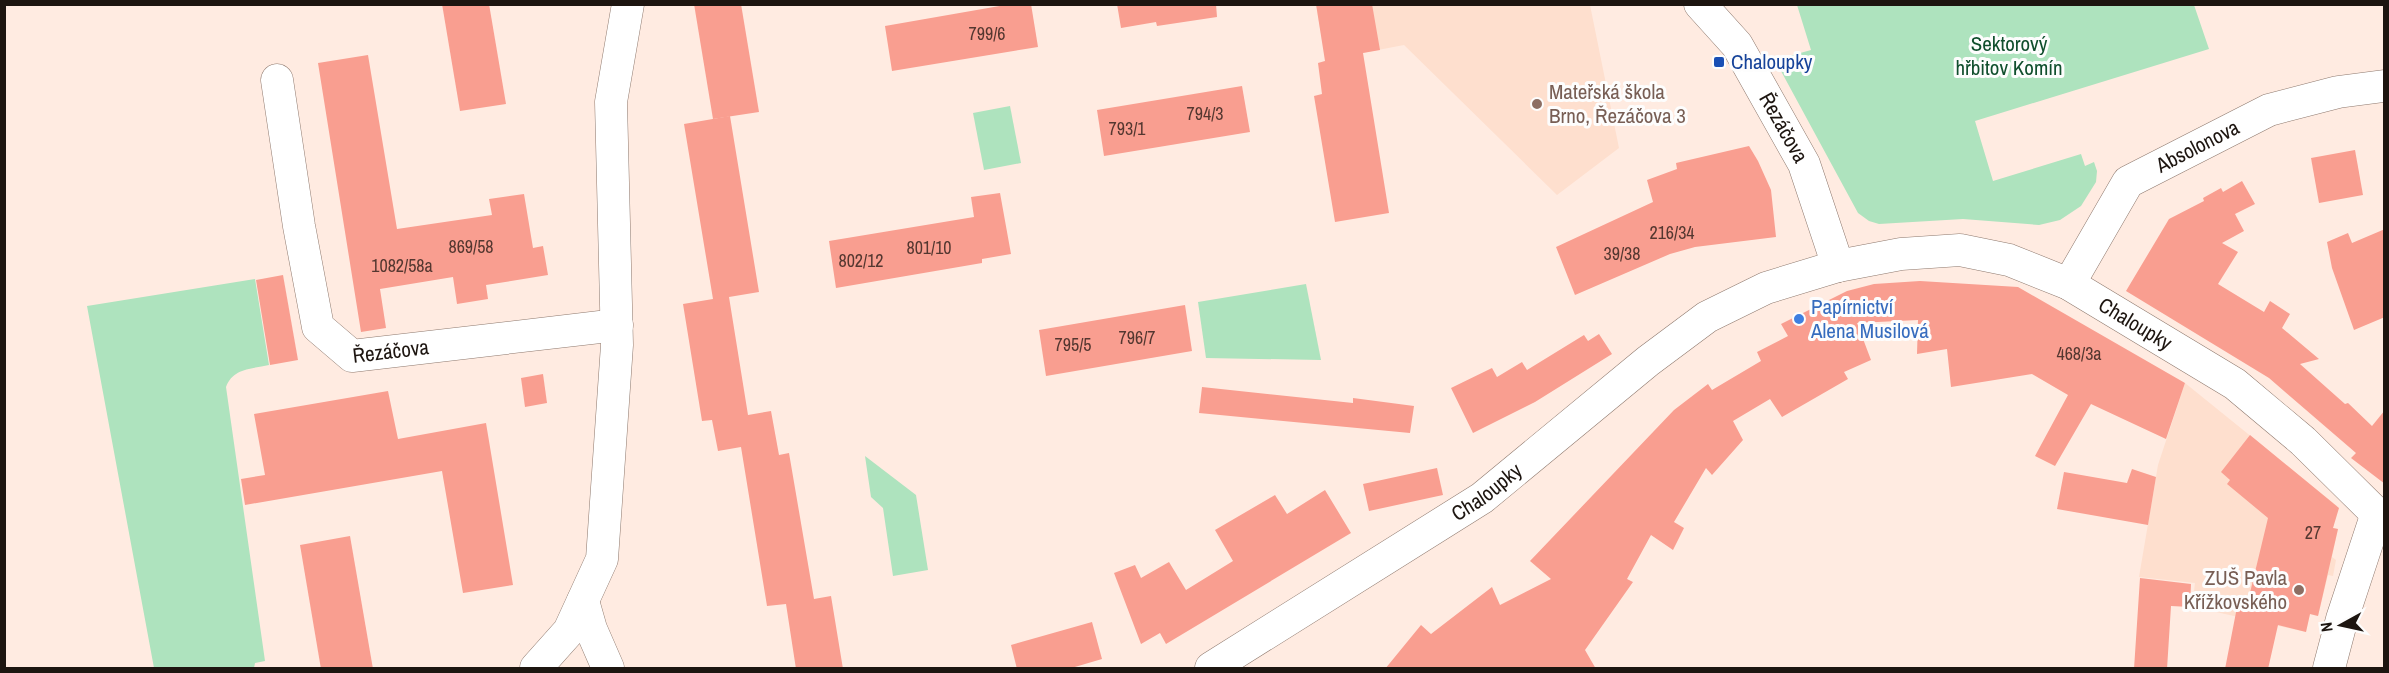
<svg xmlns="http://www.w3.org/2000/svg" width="2389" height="673" viewBox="0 0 2389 673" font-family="'Archivo Narrow',sans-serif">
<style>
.built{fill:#fedfce}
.green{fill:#aee3be}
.building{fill:#f99e90}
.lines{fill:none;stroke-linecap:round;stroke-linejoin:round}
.minor-casing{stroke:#8e796e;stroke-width:33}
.minor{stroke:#fff;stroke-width:32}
.transit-dot{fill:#1a4fb4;stroke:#fdfdfd;stroke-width:2}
.education-dot{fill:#8d6e63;stroke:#fdfdfd;stroke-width:2}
.shop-dot{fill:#3f7fe0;stroke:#fdfdfd;stroke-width:2}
.labels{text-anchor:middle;stroke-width:6;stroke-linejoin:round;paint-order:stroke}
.number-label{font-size:18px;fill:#543730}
.park-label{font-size:21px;fill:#104f2d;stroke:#fdfdfd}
.transit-label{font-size:21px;fill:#164399;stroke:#fdfdfd;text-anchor:start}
.education-label{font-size:21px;fill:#785e54;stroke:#fdfdfd;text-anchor:start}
.street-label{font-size:21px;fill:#1d1510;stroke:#fdfdfd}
.shop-label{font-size:21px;fill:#366cbe;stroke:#fdfdfd;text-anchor:start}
</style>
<rect width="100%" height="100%" fill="#ffebe1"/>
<g class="built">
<polygon points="1316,5 1590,5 1619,148 1557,195 1404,45 1357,54 1322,40"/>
<polygon points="2185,383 2337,506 2333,528 2338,529 2332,557 2336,560 2333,576 2328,575 2318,616 2310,614 2306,632 2198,608 2204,594 2194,591 2195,583 2139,577 2158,465"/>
</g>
<g class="green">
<polygon points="1797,5 2194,5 2209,49 1975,121 1993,181 2081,154 2085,166 2094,162 2097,171 2096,182 2081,206 2060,220 2039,225 1963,219 1879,224 1869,221 1858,213 1775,60 1811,50"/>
<polygon points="1010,106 1021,163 984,170 973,113"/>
<path d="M255,279L269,365C251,369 233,368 226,387L265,661L255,663L254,668H154L87,306Z"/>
<polygon points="1306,284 1321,360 1206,358 1198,302"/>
<polygon points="865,456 916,495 928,570 893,576 883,508 871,497"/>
</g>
<g class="building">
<polygon points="442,4 489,4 506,104 460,111"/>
<polygon points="694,4 741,4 759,112 713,119"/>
<polygon points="1011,4 1031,4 1038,47 892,71 885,26"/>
<polygon points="1117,4 1216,4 1217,17 1157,26 1156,22 1121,28"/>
<polygon points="1316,4 1372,4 1380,50 1363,53 1389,213 1335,222 1314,96 1322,94 1318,63 1325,61"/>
<polygon points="368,55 397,229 492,215 489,199 524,194 533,248 543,246 548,275 486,285 488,299 457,304 453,277 380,289 386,328 361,332 318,63"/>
<polygon points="1242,86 1250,132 1104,156 1097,110"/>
<polygon points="730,116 759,292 729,297 748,415 771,411 779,455 789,453 814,599 831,596 843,669 796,669 786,604 767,606 741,447 718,451 712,420 702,421 683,304 713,299 684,124"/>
<polygon points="1749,146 1758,161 1771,190 1776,237 1695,247 1670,254 1575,295 1556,247 1653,202 1647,180 1677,169 1676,163"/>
<polygon points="2355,150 2363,195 2319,203 2311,158"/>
<polygon points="2242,181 2255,204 2235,214 2244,231 2222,243 2238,252 2218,284 2264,312 2270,301 2290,314 2282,328 2319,359 2300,364 2345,404 2348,403 2372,426 2385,410 2385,484 2351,458 2356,453 2269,378 2126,291 2169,219 2204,201 2203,198 2221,188 2223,192"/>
<polygon points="1000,193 1011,254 982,259 982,263 836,288 829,241 974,217 971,197"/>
<polygon points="2385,229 2385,317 2354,330 2332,268 2327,242 2348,233 2352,243"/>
<polygon points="283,275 298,360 270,365 256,280"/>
<polygon points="1920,281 2018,287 2185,383 2166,439 2091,404 2055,466 2035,456 2068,395 2032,374 1951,387 1947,349 1917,354 1918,320 1857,323 1871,360 1844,372 1848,379 1782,417 1770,399 1733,421 1743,440 1712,475 1706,468 1674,522 1684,528 1673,550 1651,535 1627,579 1633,582 1585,650 1596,669 1385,669 1421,625 1431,634 1492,587 1500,605 1551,579 1530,561 1674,410 1708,384 1712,390 1761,361 1757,352 1788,336 1781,324 1847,291 1874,284"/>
<polygon points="1185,305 1192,351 1046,376 1039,330"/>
<polygon points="1599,334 1612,354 1535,402 1473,433 1451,388 1492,368 1497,377 1522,362 1527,370 1584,335 1588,341"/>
<polygon points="543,374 547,403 525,407 521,378"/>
<polygon points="1202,387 1353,403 1353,398 1414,406 1410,433 1199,413"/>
<polygon points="388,391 398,439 486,423 513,585 463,593 442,471 245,505 241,479 265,475 254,414"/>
<polygon points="2250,435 2339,508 2333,528 2338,529 2318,616 2310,614 2306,632 2278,625 2268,669 2225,669 2238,602 2242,603 2244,596 2249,597 2268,518 2227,484 2230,480 2221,472"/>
<polygon points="1437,468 1443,495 1369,511 1363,484"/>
<polygon points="2132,469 2156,477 2148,525 2057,509 2064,472 2127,483"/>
<polygon points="1325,490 1351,533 1166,644 1160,633 1141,644 1114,573 1135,565 1141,578 1169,562 1186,590 1233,561 1215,530 1275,495 1287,514"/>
<polygon points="350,536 373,669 321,669 300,545"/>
<polygon points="2140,578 2191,584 2190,607 2171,606 2167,669 2134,669"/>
<polygon points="1092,622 1102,659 1068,669 1017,669 1011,645"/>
</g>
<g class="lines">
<defs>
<g id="minor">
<path id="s1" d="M1700,4L1737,45L1804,164L1838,266"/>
<path id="s2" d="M277,80L299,226L318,327L352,356L617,325"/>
<path id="s3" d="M2069,284L2128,182L2269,110L2338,92L2384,86"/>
<polyline points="583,601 591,629 608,668"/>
<polyline points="536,668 569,631 602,559 617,345 611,102 628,4"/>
<path id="s4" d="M1211,668L1482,498L1648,361L1707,317L1766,288L1838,266L1901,254L1960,250L2009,260L2069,284L2235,384L2303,441L2384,521"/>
<polyline points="2329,668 2342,619 2377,513"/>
</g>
</defs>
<use href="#minor" class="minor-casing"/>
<use href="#minor" class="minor"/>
</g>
<rect class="transit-dot" x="1713" y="56" width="12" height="12" rx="3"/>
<g class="education-dot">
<circle cx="1537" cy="104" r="6"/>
<circle cx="2299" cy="590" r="6"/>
</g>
<circle class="shop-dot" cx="1799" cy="319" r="6"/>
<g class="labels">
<g class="number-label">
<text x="987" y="40">799/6</text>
<text x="1205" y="120">794/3</text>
<text x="1127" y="135">793/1</text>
<text x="1672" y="239">216/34</text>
<text x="471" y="253">869/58</text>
<text x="929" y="254">801/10</text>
<text x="1622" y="260">39/38</text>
<text x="861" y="267">802/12</text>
<text x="402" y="272">1082/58a</text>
<text x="1137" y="344">796/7</text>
<text x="1073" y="351">795/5</text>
<text x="2079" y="360">468/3a</text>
<text x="2313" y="539">27</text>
</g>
<g class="park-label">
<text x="2009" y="51">Sektorový<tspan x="2009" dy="24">hřbitov Komín</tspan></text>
</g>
<g class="transit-label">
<text x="1731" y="69">Chaloupky</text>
</g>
<g class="education-label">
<text x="1549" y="99">Mateřská škola<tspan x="1549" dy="24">Brno, Řezáčova 3</tspan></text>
<text x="2287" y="585" text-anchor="end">ZUŠ Pavla<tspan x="2287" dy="24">Křížkovského</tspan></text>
</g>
<g class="street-label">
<text dy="7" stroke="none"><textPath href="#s1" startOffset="150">Řezáčova</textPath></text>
<text dy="7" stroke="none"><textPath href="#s3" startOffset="196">Absolonova</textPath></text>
<text dy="7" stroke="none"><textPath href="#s4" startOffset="1065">Chaloupky</textPath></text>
<text dy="7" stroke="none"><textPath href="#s2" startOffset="334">Řezáčova</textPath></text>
<text dy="7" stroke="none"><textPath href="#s4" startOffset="327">Chaloupky</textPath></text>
</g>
<g class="shop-label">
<text x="1811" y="314">Papírnictví<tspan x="1811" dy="24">Alena Musilová</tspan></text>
</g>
</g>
<rect width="2389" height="673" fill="none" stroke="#1d1510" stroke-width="12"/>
<g transform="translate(2341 625) rotate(262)" stroke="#fdfdfd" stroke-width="4.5" paint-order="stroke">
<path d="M0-4.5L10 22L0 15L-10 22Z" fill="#1d1510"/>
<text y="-9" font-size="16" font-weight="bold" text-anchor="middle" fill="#1d1510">N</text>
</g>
</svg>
